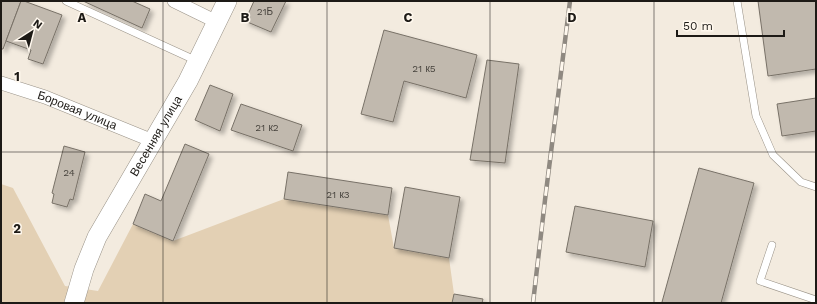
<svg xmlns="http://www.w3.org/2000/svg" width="817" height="304" viewBox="0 0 817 304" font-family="'Work Sans',sans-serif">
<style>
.green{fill:#e3d0b4}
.building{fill:#c1b9ae;stroke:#787167;filter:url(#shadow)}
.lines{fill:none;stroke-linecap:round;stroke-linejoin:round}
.lane-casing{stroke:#999287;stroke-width:8}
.street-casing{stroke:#999287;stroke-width:14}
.secondary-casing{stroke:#999287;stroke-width:20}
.lane{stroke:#fff;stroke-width:7}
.street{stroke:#fff;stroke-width:13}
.secondary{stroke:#fff;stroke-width:19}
.rail-casing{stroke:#8f8981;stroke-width:4.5}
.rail{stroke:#fff8ee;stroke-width:3;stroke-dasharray:9;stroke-linecap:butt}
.grid{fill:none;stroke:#1d1a16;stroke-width:1;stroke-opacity:0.55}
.labels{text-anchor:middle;stroke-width:3;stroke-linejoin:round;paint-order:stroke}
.number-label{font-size:10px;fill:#46423c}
.street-label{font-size:12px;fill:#1d1a16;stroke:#fff8ee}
.grid-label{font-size:13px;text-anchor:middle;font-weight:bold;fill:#1d1a16;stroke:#fff8ee;stroke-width:3;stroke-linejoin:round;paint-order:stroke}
</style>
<defs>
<filter id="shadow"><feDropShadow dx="3.5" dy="3.5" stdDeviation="2" flood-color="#0004"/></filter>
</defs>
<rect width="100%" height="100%" fill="#f3ebdf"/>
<polygon class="green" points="1,184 13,188 65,286 98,291 133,224 173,241 284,199 388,215 394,248 449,258 454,294 452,303 1,303"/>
<g class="building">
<polygon points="1,1 21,1 3,49 1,49"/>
<polygon points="21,1 24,1 62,15 43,64 28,59 31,50 6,41"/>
<polygon points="83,1 132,1 150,9 142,28"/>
<polygon points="254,1 286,1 271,32 245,21"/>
<polygon points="758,1 816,1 816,69 768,76"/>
<polygon points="384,30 477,55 466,98 404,81 393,122 361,114"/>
<polygon points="487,60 519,64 505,163 470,160"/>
<polygon points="210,85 233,94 220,131 195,120"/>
<polygon points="816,98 816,131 782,136 777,104"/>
<polygon points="241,104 302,125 293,151 231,130"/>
<polygon points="185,144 209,154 173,241 133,224 145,194 161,201"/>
<polygon points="64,146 85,152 73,200 70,199 67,207 52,203 54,194 52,193"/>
<polygon points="699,168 754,183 721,303 664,303 662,302"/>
<polygon points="288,172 392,188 388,215 284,199"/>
<polygon points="405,187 460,197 449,258 394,248"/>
<polygon points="575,206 653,221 645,267 566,252"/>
<polygon points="454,294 483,299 482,303 452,303"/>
</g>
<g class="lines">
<defs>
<g id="lane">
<polyline points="66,1 197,61"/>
<polyline points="737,1 756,116 773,155 801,182 816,187"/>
<polyline points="772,245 760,281 816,300"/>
</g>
<g id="street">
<polyline points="174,1 217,22"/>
<path id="s1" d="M1,83L45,97L153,141"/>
</g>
<g id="secondary">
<path id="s2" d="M74,303L84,269L97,237L188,81L227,1"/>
</g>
</defs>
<use href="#lane" class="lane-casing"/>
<use href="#street" class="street-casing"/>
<use href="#secondary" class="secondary-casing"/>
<use href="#lane" class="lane"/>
<use href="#street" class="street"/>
<use href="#secondary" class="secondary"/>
<defs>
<polyline id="rail" points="533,303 545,200 570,1"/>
</defs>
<use href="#rail" class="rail-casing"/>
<use href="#rail" class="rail"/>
</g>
<path class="grid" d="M163,1V303M327,1V303M490,1V303M654,1V303M1,152H816"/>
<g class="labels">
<g class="number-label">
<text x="265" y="15">21Б</text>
<text x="424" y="72">21 к5</text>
<text x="267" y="131">21 к2</text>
<text x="69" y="176">24</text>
<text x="338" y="198">21 к3</text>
</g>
<g class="street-label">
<text dy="4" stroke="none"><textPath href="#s1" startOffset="81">Боровая улица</textPath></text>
<text dy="4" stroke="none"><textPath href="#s2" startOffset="187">Весенняя улица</textPath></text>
</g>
</g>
<g class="grid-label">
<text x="82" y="22">A</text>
<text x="245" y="22">B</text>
<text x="408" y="22">C</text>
<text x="572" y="22">D</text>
<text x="17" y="81">1</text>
<text x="17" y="233">2</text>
</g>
<rect width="817" height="304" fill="none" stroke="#1d1a16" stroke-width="4"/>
<g transform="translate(32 32) rotate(36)" stroke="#fff8ee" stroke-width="3" paint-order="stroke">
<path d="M0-3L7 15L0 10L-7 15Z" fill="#1d1a16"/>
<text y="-6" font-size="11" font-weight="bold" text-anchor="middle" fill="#1d1a16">N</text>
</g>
<path d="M677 30v6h107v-6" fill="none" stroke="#1d1a16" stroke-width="2"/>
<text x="683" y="30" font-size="12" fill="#1d1a16" stroke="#fff8ee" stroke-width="3" paint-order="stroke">50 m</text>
</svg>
